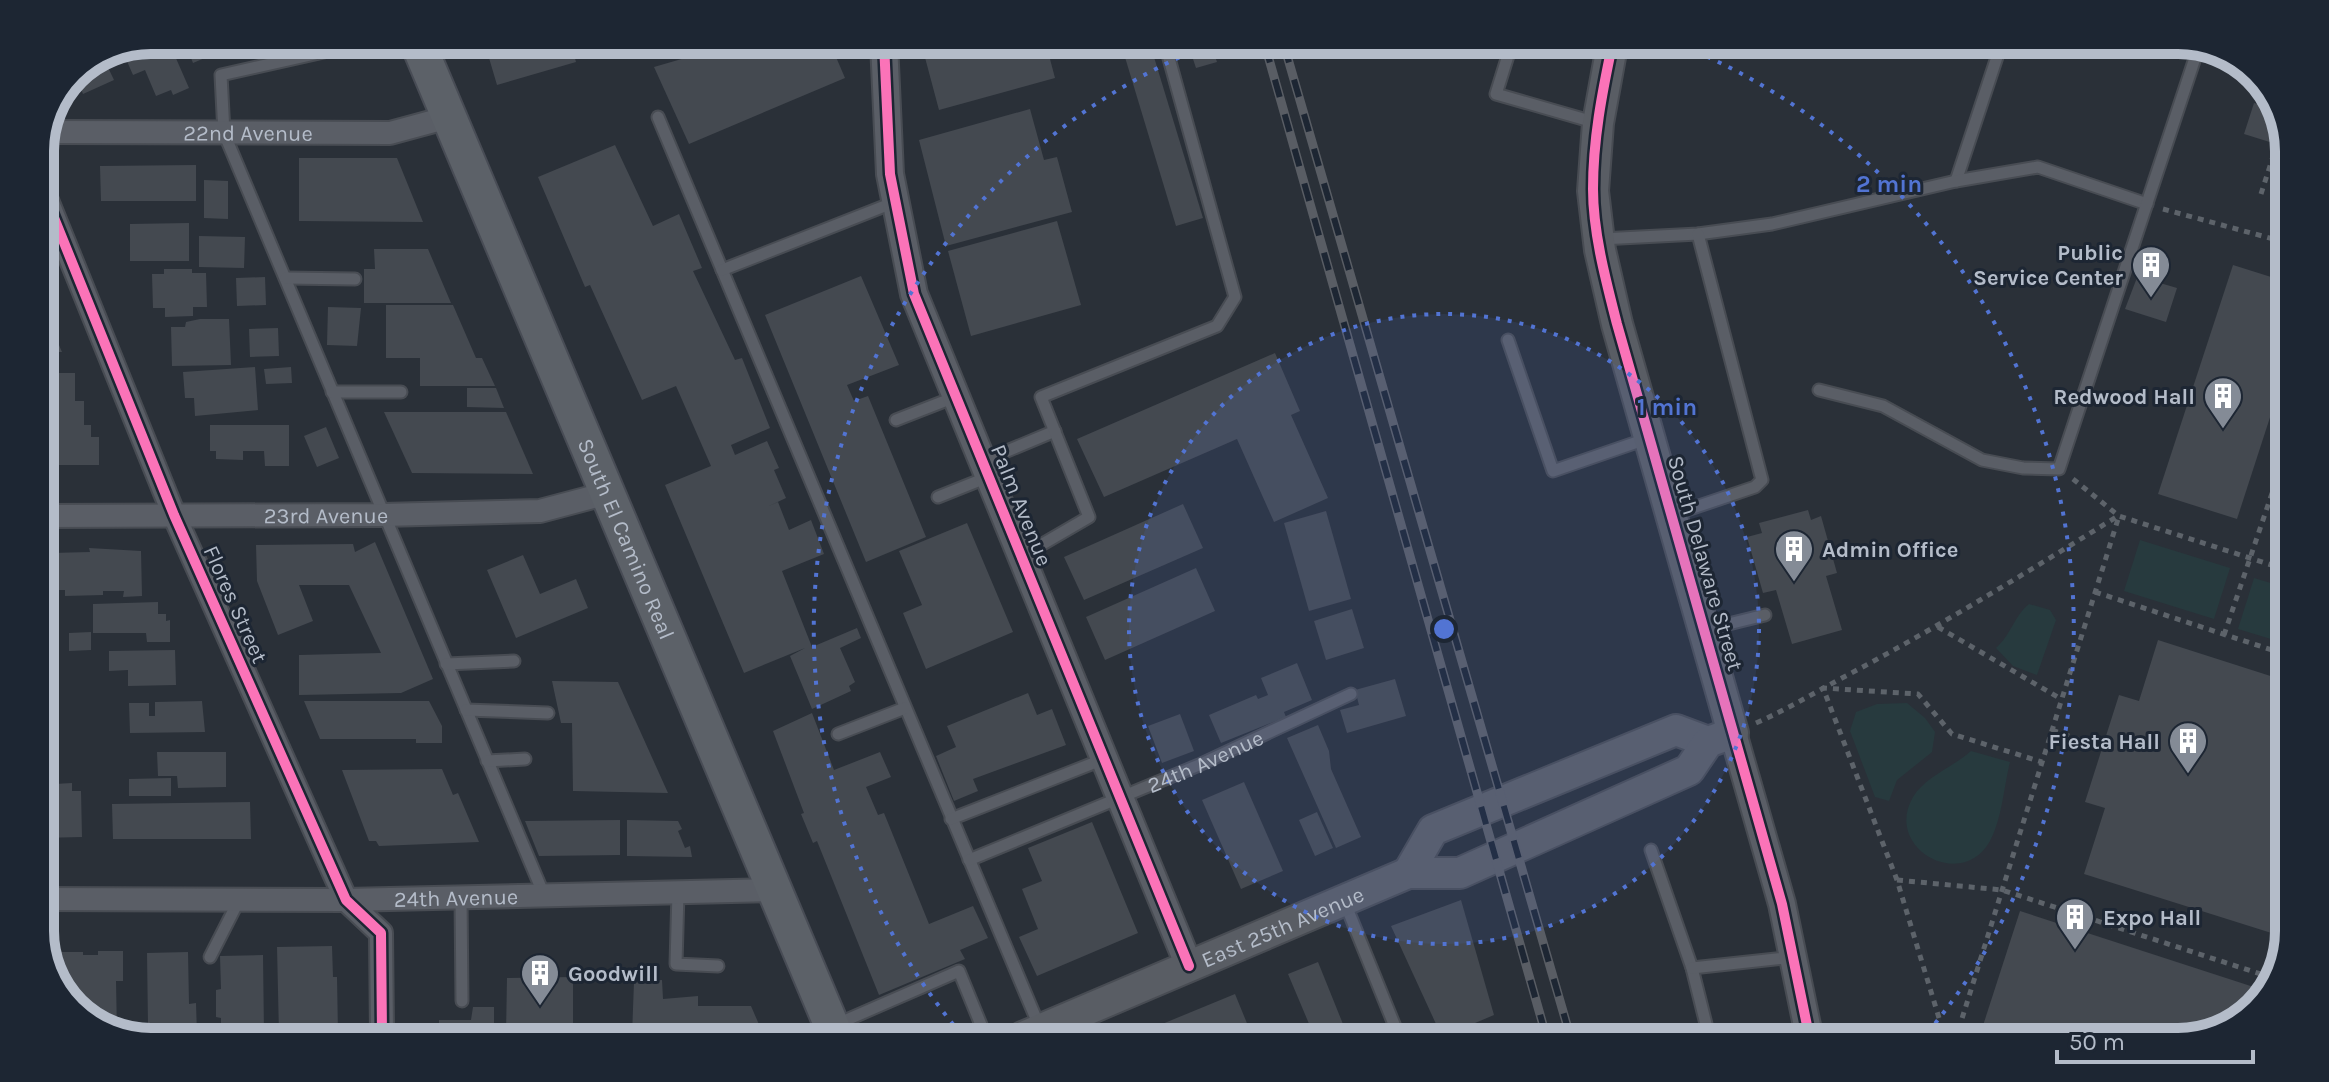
<svg xmlns="http://www.w3.org/2000/svg" width="2329" height="1082" viewBox="0 0 2329 1082" font-family="Karla,sans-serif">
<style>
.green{fill:#273a3e}
.building{fill:#444950}
.lines{fill:none;stroke-linecap:round;stroke-linejoin:round}
.service-casing{stroke:#484c53;stroke-width:15}
.minor-casing{stroke:#484c53;stroke-width:26}
.tertiary-casing{stroke:#484c53;stroke-width:30}
.secondary-casing{stroke:#484c53;stroke-width:34}
.primary-casing{stroke:#484c55;stroke-width:38}
.path{stroke:#5d636a;stroke-width:5;stroke-dasharray:6 6;stroke-linecap:butt}
.service{stroke:#5a5e66;stroke-width:11}
.minor{stroke:#5a5e66;stroke-width:22}
.tertiary{stroke:#5a5e66;stroke-width:26}
.secondary{stroke:#595d64;stroke-width:30}
.primary{stroke:#5c6168;stroke-width:34}
.rail-casing{stroke:#595d64;stroke-width:9}
.rail{stroke:#1d2633;stroke-width:6;stroke-dasharray:18;stroke-linecap:butt}
.cycleway-casing{stroke:#1d2633;stroke-width:15}
.cycleway{stroke:#fb73b8;stroke-width:10}
.ring{fill:none;stroke:#5274d3;stroke-width:4;stroke-dasharray:4 8}
.labels{text-anchor:middle;stroke-width:6;stroke-linejoin:round;paint-order:stroke}
.street-label{font-size:22px;fill:#b4bcc9;stroke:#1d2633}
.poi-label{font-size:22px;font-weight:bold;fill:#b4bcc9;stroke:#1d2633;text-anchor:end}
.rim{fill:none;stroke:#b4bcc9;stroke-width:10}
.centre{fill:#5274d3;stroke:#1d2633;stroke-width:4}
.ring-label{font-size:24px;text-anchor:middle;font-weight:bold;fill:#5274d3;stroke:#1d2633;stroke-width:6;stroke-linejoin:round;paint-order:stroke}
</style>
<rect width="100%" height="100%" fill="#2a3038"/>
<g class="green">
<polygon points="2140,540 2230,568 2214,619 2124,591"/>
<polygon points="2254,578 2284,587 2284,643 2238,629"/>
<path d="M2029,604L2050,610L2056,620L2037,675L2013,666L1996,648C2011,635 2014,616 2029,604Z"/>
<polygon points="1907,703 1925,718 1935,732 1932,752 1897,780 1889,801 1875,797 1850,731 1856,712 1877,704"/>
<path d="M1971,751L2010,762C2004,786 2002,819 1990,841C1962,892 1883,848 1913,797C1925,777 1953,767 1971,751Z"/>
</g>
<g class="building">
<polygon points="151,40 168,40 189,88 173,95 171,90 156,96 145,70 133,75 123,52"/>
<polygon points="184,40 247,40 193,63"/>
<polygon points="484,41 600,42 601,43 573,51 576,62 497,85"/>
<polygon points="740,42 830,43 845,78 689,144 654,67"/>
<polygon points="949,43 1046,44 1055,78 939,110 923,50"/>
<polygon points="1121,44 1150,44 1203,218 1176,226"/>
<polygon points="1188,44 1211,44 1217,62 1196,68"/>
<polygon points="104,59 114,80 83,94 77,80 67,85 73,72"/>
<polygon points="2270,89 2289,145 2289,148 2244,134 2254,103 2264,106"/>
<polygon points="1030,109 1044,160 1057,157 1072,212 946,246 919,140"/>
<polygon points="615,145 653,226 679,214 702,268 693,271 735,360 742,358 770,428 731,445 735,455 767,441 779,468 774,470 786,498 767,507 778,502 789,530 811,520 824,554 782,571 812,647 857,628 861,638 840,648 855,682 849,686 851,691 812,709 790,656 805,648 744,673 665,485 711,466 676,386 642,400 590,285 585,287 538,177"/>
<polygon points="299,158 397,158 423,222 299,221"/>
<polygon points="196,165 196,201 101,201 100,166"/>
<polygon points="204,180 228,181 228,219 204,218"/>
<polygon points="1057,221 1081,305 971,336 948,251"/>
<polygon points="189,223 189,261 130,261 130,224"/>
<polygon points="199,236 245,237 244,268 199,267"/>
<polygon points="374,249 428,249 451,303 364,303 364,269 375,269"/>
<polygon points="2148,263 2165,269 2160,283 2177,288 2166,322 2125,309 2138,275 2143,276"/>
<polygon points="2233,265 2287,282 2287,365 2237,519 2158,494"/>
<polygon points="164,269 192,269 192,273 206,273 207,307 193,307 193,316 165,317 165,308 153,308 152,274 164,274"/>
<polygon points="861,276 899,365 847,385 854,401 868,396 926,537 866,562 765,315"/>
<polygon points="265,277 266,305 237,306 236,278"/>
<polygon points="40,301 62,352 40,352"/>
<polygon points="386,305 453,305 476,358 482,358 495,386 420,386 420,358 386,358"/>
<polygon points="328,307 361,308 357,346 327,345"/>
<polygon points="200,319 229,319 231,365 172,366 171,327 185,327 186,322"/>
<polygon points="278,328 279,356 250,357 249,329"/>
<polygon points="1275,353 1300,411 1291,415 1328,498 1274,522 1237,439 1104,497 1077,439"/>
<polygon points="255,367 258,410 195,416 194,398 185,398 183,372"/>
<polygon points="291,367 292,383 266,384 264,369"/>
<polygon points="41,373 75,373 75,401 84,401 84,425 91,425 91,437 99,437 99,465 40,465"/>
<polygon points="467,388 496,388 504,408 467,407"/>
<polygon points="384,412 506,412 533,474 412,473"/>
<polygon points="210,425 289,425 289,466 265,466 264,451 243,451 243,460 216,459 216,451 210,451"/>
<polygon points="326,427 339,458 317,467 304,436"/>
<polygon points="1183,504 1203,548 1084,600 1064,557"/>
<polygon points="1808,510 1811,520 1821,516 1837,573 1826,576 1842,630 1792,644 1776,590 1763,593 1747,537 1762,533 1759,523"/>
<polygon points="1326,511 1351,599 1309,611 1284,523"/>
<polygon points="967,523 1013,632 926,669 903,613 922,605 899,551"/>
<polygon points="375,542 433,679 401,693 299,695 299,655 381,653 349,585 299,585 313,621 278,635 257,581 256,545 353,544 355,552"/>
<polygon points="89,548 141,551 142,596 123,597 124,591 103,591 103,595 65,596 65,590 49,590 49,595 40,595 40,549 50,549 51,553 90,552"/>
<polygon points="523,555 540,594 576,579 588,608 516,638 487,570"/>
<polygon points="1196,568 1215,611 1105,660 1086,617"/>
<polygon points="158,602 158,614 166,614 166,621 170,620 170,642 147,642 146,633 93,633 93,604"/>
<polygon points="1352,609 1364,648 1326,660 1314,621"/>
<polygon points="91,632 91,650 69,651 69,633"/>
<polygon points="2158,640 2283,680 2281,936 2084,874 2105,808 2085,802 2119,695 2139,701"/>
<polygon points="175,650 176,685 128,686 128,670 109,671 109,651"/>
<polygon points="1297,663 1312,700 1284,712 1286,717 1221,743 1209,715 1256,695 1258,699 1268,695 1261,678"/>
<polygon points="1395,679 1406,716 1347,733 1340,710 1359,705 1355,690"/>
<polygon points="552,681 618,682 668,793 573,791 572,723 561,723"/>
<polygon points="1028,693 1037,715 1052,709 1066,745 973,779 978,791 954,801 936,756 956,747 947,726"/>
<polygon points="202,701 205,732 130,733 129,703 149,703 149,716 155,716 155,702"/>
<polygon points="304,701 429,701 442,726 442,743 416,743 416,739 320,739"/>
<polygon points="812,713 834,770 880,752 891,777 866,787 878,815 884,813 929,924 973,906 988,938 960,950 965,959 879,995 817,841 813,843 801,814 804,813 773,731"/>
<polygon points="1180,714 1194,751 1162,763 1148,726"/>
<polygon points="1318,725 1329,751 1331,769 1361,837 1336,848 1287,738"/>
<polygon points="40,741 54,741 54,769 49,769 49,792 55,792 55,784 72,783 72,791 81,791 82,837 40,838"/>
<polygon points="157,752 226,752 226,787 178,788 177,776 158,776"/>
<polygon points="442,769 453,795 458,793 479,842 379,846 376,841 369,841 342,770"/>
<polygon points="171,778 171,796 129,796 129,779"/>
<polygon points="1244,782 1283,871 1241,889 1202,800"/>
<polygon points="250,802 251,839 113,839 112,804"/>
<polygon points="1317,812 1333,848 1315,856 1299,820"/>
<polygon points="620,820 620,855 539,856 525,821"/>
<polygon points="627,820 678,821 682,829 678,831 685,848 690,846 692,857 627,856"/>
<polygon points="1092,822 1138,933 1037,976 1019,937 1038,929 1022,889 1042,881 1028,848"/>
<polygon points="1461,900 1494,1015 1442,1037 1391,926"/>
<polygon points="2020,911 2266,991 2239,1023 2178,1042 1978,1041"/>
<polygon points="332,946 333,977 337,977 338,1034 279,1034 277,947"/>
<polygon points="98,951 123,951 123,981 116,981 117,1033 108,1033 67,1000 67,980 61,981 60,952 83,952 83,955 98,955"/>
<polygon points="188,952 189,1004 196,1003 197,1034 132,1033 132,1025 148,1025 147,953"/>
<polygon points="263,955 264,1034 221,1034 221,1018 216,1017 216,990 221,989 220,956"/>
<polygon points="1318,962 1349,1039 1315,1038 1288,974"/>
<polygon points="573,977 573,1035 506,1035 507,978"/>
<polygon points="662,980 663,999 698,996 698,1006 751,1006 764,1036 632,1036 634,982"/>
<polygon points="1235,994 1253,1038 1137,1038 1150,1029"/>
<polygon points="473,1007 494,1007 494,1035 439,1035 439,1020 471,1020"/>
</g>
<g class="lines">
<defs>
<g id="service">
<polyline points="373,41 221,75 224,133 544,895"/>
<polyline points="1511,46 1496,94 1597,123"/>
<polyline points="658,117 1040,1028"/>
<polyline points="1956,181 2000,48"/>
<polyline points="1601,239 1698,234 1772,224 1956,181 2038,167 2147,204"/>
<polyline points="722,270 895,202"/>
<polyline points="286,278 355,279"/>
<polyline points="1508,340 1553,471 1649,438"/>
<polyline points="1819,390 1883,406 1982,460 2023,468 2059,469 2198,49"/>
<polyline points="332,392 401,392"/>
<polyline points="896,420 955,397"/>
<polyline points="983,461 1055,431"/>
<polyline points="938,497 988,477"/>
<polyline points="1672,515 1755,487 1762,480 1698,234"/>
<polyline points="1022,556 1089,517 1041,397 1217,326 1235,297 1165,44"/>
<polyline points="1704,630 1765,615"/>
<polyline points="446,664 514,661"/>
<polyline points="466,710 548,713"/>
<polyline points="838,734 905,708"/>
<polyline points="487,761 525,759"/>
<polyline points="951,819 1104,759"/>
<polyline points="1651,850 1692,968 1710,1040"/>
<path id="s1" d="M969,860L1199,765L1351,694"/>
<polyline points="678,892 676,964 718,966"/>
<polyline points="461,897 462,1001"/>
<polyline points="1345,903 1400,1039"/>
<polyline points="210,957 239,900"/>
<polyline points="1692,968 1794,957"/>
<polyline points="835,1025 959,971 986,1037"/>
<polyline points="1481,1039 1483,1038"/>
</g>
<g id="minor">
<path id="s2" d="M46,132L390,133L449,117"/>
<polyline points="40,183 174,515 346,900 381,933 382,1034"/>
<path id="s3" d="M40,516L383,515L540,511L608,493"/>
<path id="s4" d="M40,899L346,900L776,890"/>
</g>
<g id="tertiary">
<polyline points="884,43 890,174 914,294 1189,966"/>
<polyline points="1733,733 1782,904 1810,1040"/>
</g>
<g id="secondary">
<polyline points="1408,873 1433,830 1676,730 1708,742"/>
<path id="s5" d="M1023,1037L1408,873H1460L1689,770L1708,742L1733,733L1617,324L1600,250L1593,191L1598,123L1612,46"/>
</g>
<g id="primary">
<path id="s6" d="M417,41L836,1036"/>
</g>
</defs>
<use href="#service" class="service-casing"/>
<use href="#minor" class="minor-casing"/>
<use href="#tertiary" class="tertiary-casing"/>
<use href="#secondary" class="secondary-casing"/>
<use href="#primary" class="primary-casing"/>
<g class="path">
<polyline points="2275,150 2289,155"/>
<polyline points="2261,194 2277,144"/>
<polyline points="2163,209 2288,243"/>
<polyline points="2073,479 2119,516 2284,569"/>
<polyline points="2095,592 2284,654"/>
<polyline points="1938,627 2061,699"/>
<polyline points="2224,635 2286,452"/>
<path d="M1756,723C1788,709 1812,694 1842,678C1937,628 2027,572 2118,516"/>
<polyline points="2052,730 2102,748"/>
<polyline points="1897,880 2002,890 2276,979"/>
<polyline points="1946,1041 1897,880 1823,688 1918,694 1952,734 2042,762"/>
<polyline points="1955,1041 2119,516"/>
</g>
<use href="#service" class="service"/>
<use href="#minor" class="minor"/>
<use href="#tertiary" class="tertiary"/>
<use href="#secondary" class="secondary"/>
<use href="#primary" class="primary"/>
<defs>
<g id="rail">
<polyline points="1265,45 1547,1039"/>
<polyline points="1284,45 1571,1039"/>
</g>
</defs>
<use href="#rail" class="rail-casing"/>
<use href="#rail" class="rail"/>
<defs>
<g id="cycleway">
<polyline points="884,43 890,174 914,294 1189,966"/>
<path d="M1612,46C1602,93 1593,140 1593,189C1593,233 1606,281 1617,324L1782,904L1810,1040"/>
<polyline points="40,183 174,515 346,900 381,933 382,1034"/>
</g>
</defs>
<use href="#cycleway" class="cycleway-casing"/>
<use href="#cycleway" class="cycleway"/>
</g>
<circle cx="1444" cy="629" r="315" fill="#5274d3" fill-opacity=".12"/>
<g class="ring">
<circle cx="1444" cy="629" r="315"/>
<path d="M961 1034A630 630 0 0 1 1208 45M1685 47A630 630 0 0 1 1923 1038"/>
</g>
<defs>
<symbol id="building-pin" viewBox="-11 -11 22 30"><path d="M0 17L-7.5 6A9.5 9.5 0 1 1 7.5 6Z" fill="#848b96" stroke="#1d2633"/><path d="M-4-6H4V6H1V3H-1V6H-4ZM-2.5-4.3h1.7v1.8h-1.7ZM.8-4.3h1.7v1.8H.8ZM-2.5-1h1.7V.8h-1.7ZM.8-1h1.7V.8H.8Z" fill="#fff"/></symbol>
</defs>
<g fill-rule="evenodd">
<use href="#building-pin" x="2129" y="243" width="44" height="60"/>
<use href="#building-pin" x="2201" y="374" width="44" height="60"/>
<use href="#building-pin" x="1772" y="527" width="44" height="60"/>
<use href="#building-pin" x="2166" y="719" width="44" height="60"/>
<use href="#building-pin" x="2053" y="895" width="44" height="60"/>
<use href="#building-pin" x="518" y="951" width="44" height="60"/>
</g>
<g class="labels">
<g class="street-label">
<text dy="8" stroke="none"><textPath href="#s2" startOffset="202">22nd Avenue</textPath></text>
<text transform="translate(1022 505) rotate(68)" y="8">Palm Avenue</text>
<text dy="8" stroke="none"><textPath href="#s3" startOffset="286">23rd Avenue</textPath></text>
<text dy="8" stroke="none"><textPath href="#s6" startOffset="540">South El Camino Real</textPath></text>
<text transform="translate(1706 563) rotate(74)" y="8">South Delaware Street</text>
<text transform="translate(236 604) rotate(66)" y="8">Flores Street</text>
<text dy="8" stroke="none"><textPath href="#s1" startOffset="256">24th Avenue</textPath></text>
<text dy="8" stroke="none"><textPath href="#s4" startOffset="416">24th Avenue</textPath></text>
<text dy="8" stroke="none"><textPath href="#s5" startOffset="282">East 25th Avenue</textPath></text>
</g>
<g class="poi-label">
<text x="2123" y="260">Public<tspan x="2123" dy="25">Service Center</tspan></text>
<text x="2195" y="404">Redwood Hall</text>
<text x="1822" y="557" text-anchor="start">Admin Office</text>
<text x="2160" y="749">Fiesta Hall</text>
<text x="2103" y="925" text-anchor="start">Expo Hall</text>
<text x="568" y="981" text-anchor="start">Goodwill</text>
</g>
</g>
<path d="M0 0H2329V1082H0ZM151 54H2178A97 97 0 0 1 2275 151V931A97 97 0 0 1 2178 1028H151A97 97 0 0 1 54 931V151A97 97 0 0 1 151 54Z" fill="#1d2633" fill-rule="evenodd"/>
<path class="rim" d="M151 54H2178A97 97 0 0 1 2275 151V931A97 97 0 0 1 2178 1028H151A97 97 0 0 1 54 931V151A97 97 0 0 1 151 54Z"/>
<circle cx="1444" cy="629" r="12" class="centre"/>
<g class="ring-label">
<text x="1889" y="192">2 min</text>
<text x="1667" y="415">1 min</text>
</g>
<path d="M2057 1050v12h196v-12" fill="none" stroke="#b4bcc9" stroke-width="4"/>
<text x="2069" y="1050" font-size="24" fill="#b4bcc9" stroke="#1d2633" stroke-width="6" paint-order="stroke">50 m</text>
</svg>
